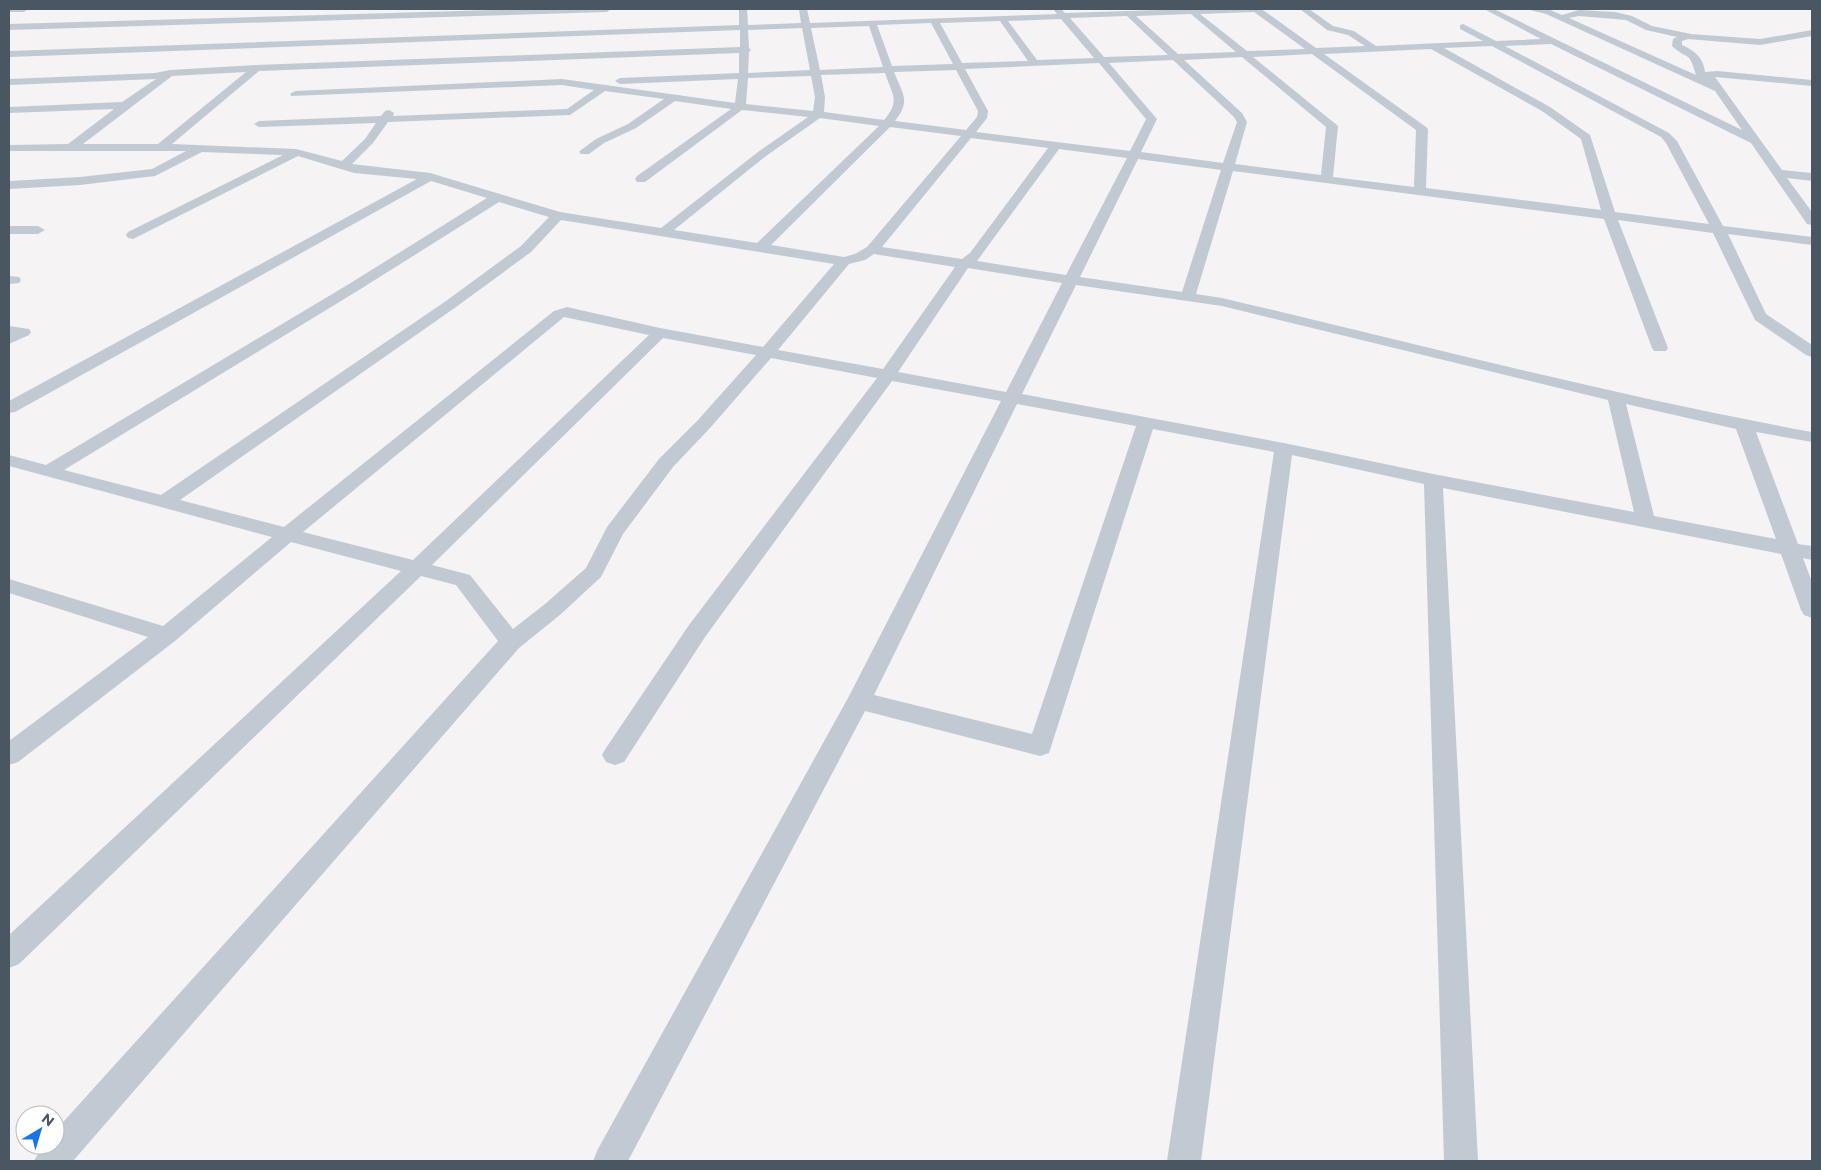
<svg xmlns="http://www.w3.org/2000/svg" width="1821" height="1170" viewBox="0 0 1821 1170" font-family="Montserrat,sans-serif">
<style>
.lines{fill:none;stroke-linecap:round;stroke-linejoin:round}
.minor{fill:#c1cad2;fill-rule:evenodd}
</style>
<rect width="100%" height="100%" fill="#f5f3f3"/>
<g class="lines">
<g class="minor">
<polygon points="9,9 28,9 24,12 9,12"/>
<polygon points="531,9 611,9 607,12 9,30 9,24"/>
<path d="M739,9H747L748,25L801,23L799,9H807L810,23L1057,14L1053,9H1061L1065,13L1191,9H1264L1263,10L1316,48L1365,46L1348,35L1327,30L1300,9H1309L1333,26L1354,31L1376,46L1483,41L1460,29V25L1463,24L1496,41L1541,39L1484,9H1494L1742,130L1715,91L1546,14L1526,9H1548L1562,15L1579,10L1615,12L1632,16L1652,26L1691,34L1760,39L1812,30V36L1760,45L1688,39L1682,41V45C1695,51 1703,57 1705,72L1717,71L1812,80V86L1715,77L1782,170L1812,173V181L1787,178L1812,212V225L1807,224L1751,143L1551,44L1505,46L1669,133L1677,141L1723,226L1812,237V245L1728,234L1766,314L1812,345V357L1806,355L1755,320L1713,233L1618,220L1668,348L1666,351H1654L1652,348L1604,219L1233,171L1196,294L1222,298C1418,344 1614,396 1812,432V442L1756,432L1798,544L1812,546V560L1803,558L1812,582V618L1804,615L1801,610L1781,554L1443,488L1478,1161H1444L1424,484L1292,455L1201,1161H1167L1274,452L1153,429L1049,753L1040,756L865,711L628,1161H593L598,1149L848,698L1001,401L892,381L705,637L624,762L615,765L606,762L602,755L606,748L689,625L877,378L771,358L710,428L673,467L623,534L601,577L561,614L519,648L73,1161H34L43,1145H55V1131L498,641L456,585L421,576L19,964L9,968V935L401,571L291,542L175,641L18,762L9,765V741L148,637L9,593V579L163,626L272,537L9,466V455L46,465L349,284L487,198L431,181L15,412L9,413V401L417,179L354,173L298,156L133,239L128,238L126,235L128,232L283,155L202,152L155,176L80,185L9,189V181L80,177L152,169L186,151H9V145L68,144L114,109L9,113V107L122,102L156,79L9,85V79L155,73L170,70L256,65L740,47V30L9,57V51L739,25ZM1254,12L1305,49L1247,51L1200,14ZM1191,14L1236,52L1178,54L1136,16ZM1127,16L1168,55L1104,57L1070,18ZM1579,16L1626,20L1646,30L1677,37L1673,39L1672,46C1690,62 1688,49 1696,75L1569,18ZM1061,19L1094,58L1037,60L1008,21ZM1000,21L1028,61L962,63L940,23ZM931,23L953,64L892,66L877,25ZM869,26L883,67L820,70L811,28ZM802,28L810,70L748,73L749,52L751,50L749,48L748,30ZM1492,46L1661,137L1666,143L1709,224L1615,212L1590,135L1550,107L1444,48ZM1431,49L1542,111L1581,139L1601,210L1426,188L1428,129L1426,127L1324,54ZM739,53V73L620,78L615,81L620,84L738,79L735,103L562,79L295,91L290,94L291,96L562,85L594,90L567,109L393,116L394,113L389,110L385,111L381,116L259,121L254,124L259,127L376,123L365,139L342,161L296,149L172,144L259,71ZM1312,54L1416,130L1414,187L1333,177L1338,126L1253,57ZM1242,57L1326,127L1321,175L1235,164L1247,122L1242,113L1184,60ZM1173,60L1234,117L1237,122L1223,163L1141,152L1157,119L1109,63ZM1099,63L1146,119L1130,151L976,132L987,118L988,111L965,69ZM956,70L978,111L977,117L966,130L895,121C911,100 903,95 894,72ZM246,72L158,144H83L172,76ZM885,73C892,95 901,100 884,120L824,112L825,97L821,75ZM811,76L815,97L813,111L746,104L748,78ZM605,91L664,99L628,124L596,139L581,150L579,152L581,154H589L604,143L636,128L675,101L731,109L637,176L635,179L637,182H645L742,110L808,117L758,152L661,228L560,212L430,173L352,164L373,143L388,122L570,115ZM820,118L879,126L757,243L674,230L766,156ZM890,127L961,136L867,247L855,254L844,257L771,245ZM971,138L1048,148L970,253L962,259L882,247ZM1059,149L1127,158L1066,275L977,261ZM1138,159L1221,170L1182,292L1080,277ZM499,202L549,217L521,246L446,301L161,495L64,470L359,290ZM561,220L834,264L763,347L660,328L567,307L554,311L284,527L180,500L456,307L531,252ZM874,254L955,267L883,369L778,350L849,264L865,260ZM968,268L1062,283L1006,392L898,372ZM1076,285L1222,306L1608,400L1634,512L1433,474L1284,443L1022,394ZM564,317L649,335L413,560L303,532ZM663,338L756,355L698,420L659,459L607,527L586,568L545,604L513,629L470,575L432,565ZM1017,404L1136,426L1032,734L874,695ZM1626,404L1736,429L1776,539L1654,516Z"/>
<polygon points="9,226 38,226 45,230 38,234 9,234"/>
<polygon points="9,276 19,277 21,280 19,283 9,284"/>
<polygon points="9,326 29,329 31,332 29,335 9,344"/>
</g>
</g>
<rect width="1821" height="1170" fill="none" stroke="#4a5661" stroke-width="20"/>
<g transform="translate(40 1130) rotate(38)"><circle r="24" fill="#ffffff" stroke="#b7bbc0"/>
<path d="M0-4L9 19L0 12L-9 19Z" fill="#1a73e8"/>
<text y="-8" font-size="14" font-weight="bold" text-anchor="middle" fill="#4a5661">N</text>
</g>
</svg>
